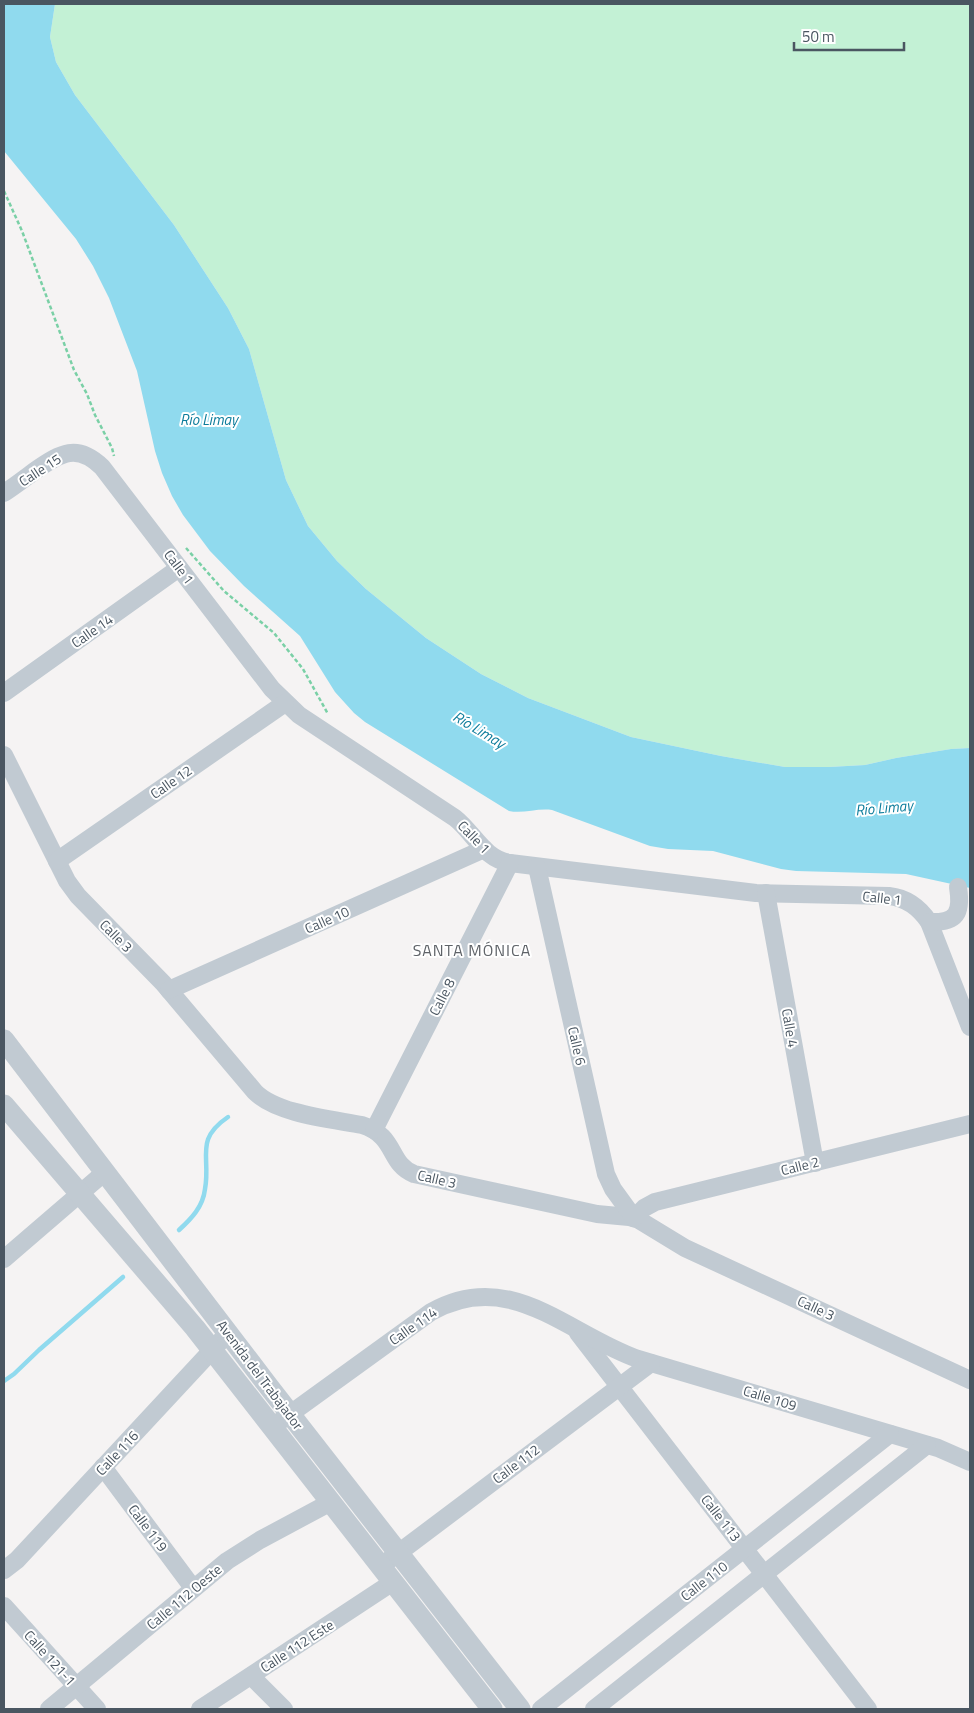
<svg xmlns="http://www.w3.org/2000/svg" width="974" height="1713" viewBox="0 0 974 1713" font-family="'Titillium Web',sans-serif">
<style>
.green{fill:#c3f1d5}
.water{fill:#90daee}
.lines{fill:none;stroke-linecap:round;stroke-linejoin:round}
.stream{stroke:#90daee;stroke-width:4.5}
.path{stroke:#7ad0a6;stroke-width:2.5;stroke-dasharray:4 2.5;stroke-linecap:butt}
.minor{stroke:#c1cad2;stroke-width:18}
.tertiary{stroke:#c1cad2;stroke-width:21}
.labels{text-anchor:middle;stroke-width:4;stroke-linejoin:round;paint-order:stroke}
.street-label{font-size:14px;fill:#4a5661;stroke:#fff}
.water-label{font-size:15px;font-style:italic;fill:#0c7c9b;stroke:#fff}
.quarter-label{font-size:16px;letter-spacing:1px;fill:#5f6368;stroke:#fff}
</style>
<rect width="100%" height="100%" fill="#f5f3f3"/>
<polygon class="green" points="55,4 970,4 970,748 951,749 896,758 865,765 829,767 785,767 721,756 631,737 528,698 481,674 426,638 366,589 337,561 308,526 286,480 249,349 228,308 174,225 75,95 56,62 50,37"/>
<path class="water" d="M4,4H55L50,37L56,62L75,95L174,225L228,308L249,349L286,480L308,526L337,561L366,589L426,638L481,674L528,698L631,737L721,756L785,767H829L865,765L896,758L951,749L970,748V888L906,874L796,871L781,869L713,851L668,849L650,846L552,810C537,808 523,814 509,811L365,722L354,713L335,692L300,636L244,586L210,551L183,515L172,496L162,473L155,451L137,371L109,298L93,266L76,239L4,151Z"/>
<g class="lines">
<g class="stream">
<path d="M179,1230C191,1219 203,1207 205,1189C211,1157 194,1140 228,1117"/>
<polyline points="4,1381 14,1374 39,1350 123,1277"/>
</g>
<g class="path">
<polyline points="4,191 22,231 74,370 87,394 95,415 112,448 114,456"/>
<polyline points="186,548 224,591 274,633 303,669 328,714"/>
</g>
<g class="minor">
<path d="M4,493C15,486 25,478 36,470C61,453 77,443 102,467L272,689L299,715L455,818C474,833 484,859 510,863L756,893L889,896C907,898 919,907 929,922L970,1027"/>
<polyline points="4,693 179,568"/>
<path d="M4,755L67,881L78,896L163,983L255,1092C277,1114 331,1119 362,1125C397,1136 388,1164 414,1174L597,1214L629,1217L639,1220L685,1248L970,1380"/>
<polyline points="57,861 285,703"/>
<polyline points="537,867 606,1174 613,1189 634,1218 644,1208 655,1202 970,1124"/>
<polyline points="766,893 815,1163"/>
<path d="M929,922C957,923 962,913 958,887"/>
<polyline points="169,990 484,849"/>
<polyline points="374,1130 510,863"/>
<polyline points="4,1259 105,1172"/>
<polyline points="578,1333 868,1709"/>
<path d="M279,1422L431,1312C510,1267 567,1334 638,1359L938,1448L970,1462"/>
<polyline points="103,1467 193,1588"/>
<polyline points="389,1560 651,1363"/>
<polyline points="4,1570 17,1560 228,1333"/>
<polyline points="4,1606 97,1709"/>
<polyline points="251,1676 284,1709"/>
<polyline points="49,1709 227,1561 260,1540 331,1502"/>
<polyline points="200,1709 393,1582"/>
<polyline points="541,1709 890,1434"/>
<polyline points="594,1709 927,1445"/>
</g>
<g class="tertiary">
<polyline points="4,1040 269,1387 520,1709"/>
<polyline points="4,1105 195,1328 492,1709"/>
</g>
</g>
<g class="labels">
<g class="street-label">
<text transform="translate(40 470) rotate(-33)" y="5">Calle 15</text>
<text transform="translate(179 567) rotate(53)" y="5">Calle 1</text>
<text transform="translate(92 631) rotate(-35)" y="5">Calle 14</text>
<text transform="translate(171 782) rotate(-35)" y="5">Calle 12</text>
<text transform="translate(474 837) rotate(46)" y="5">Calle 1</text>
<text transform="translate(882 898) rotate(6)" y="5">Calle 1</text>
<text transform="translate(327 920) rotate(-24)" y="5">Calle 10</text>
<text transform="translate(116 936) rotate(45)" y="5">Calle 3</text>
<text transform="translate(442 997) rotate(-63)" y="5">Calle 8</text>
<text transform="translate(790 1028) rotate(80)" y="5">Calle 4</text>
<text transform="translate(577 1046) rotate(77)" y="5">Calle 6</text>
<text transform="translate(800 1166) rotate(-14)" y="5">Calle 2</text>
<text transform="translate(437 1179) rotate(13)" y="5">Calle 3</text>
<text transform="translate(816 1308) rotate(25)" y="5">Calle 3</text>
<text transform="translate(413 1326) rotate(-35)" y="5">Calle 114</text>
<text transform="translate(260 1375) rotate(53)" y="5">Avenida del Trabajador</text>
<text transform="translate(770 1398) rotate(17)" y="5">Calle 109</text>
<text transform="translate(117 1453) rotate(-47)" y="5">Calle 116</text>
<text transform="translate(516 1464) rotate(-37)" y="5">Calle 112</text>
<text transform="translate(721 1518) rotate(52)" y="5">Calle 113</text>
<text transform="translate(148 1528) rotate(53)" y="5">Calle 119</text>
<text transform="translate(704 1581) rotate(-38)" y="5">Calle 110</text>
<text transform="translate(184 1597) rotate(-40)" y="5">Calle 112 Oeste</text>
<text transform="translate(297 1646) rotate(-33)" y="5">Calle 112 Este</text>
<text transform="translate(50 1658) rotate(48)" y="5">Calle 121-1</text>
</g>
<g class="water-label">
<text x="209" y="425">Río Limay</text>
<text transform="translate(479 730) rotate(31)" y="5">Río Limay</text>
<text transform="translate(884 808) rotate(-5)" y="5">Río Limay</text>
</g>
<g class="quarter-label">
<text x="472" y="956">SANTA MÓNICA</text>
</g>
</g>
<rect width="974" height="1713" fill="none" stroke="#4a5661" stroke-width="10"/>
<path d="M794 42v8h110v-8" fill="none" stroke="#4a5661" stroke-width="2.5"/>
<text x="802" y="42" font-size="15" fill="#4a5661" stroke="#ffffff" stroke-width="4" paint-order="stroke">50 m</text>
</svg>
